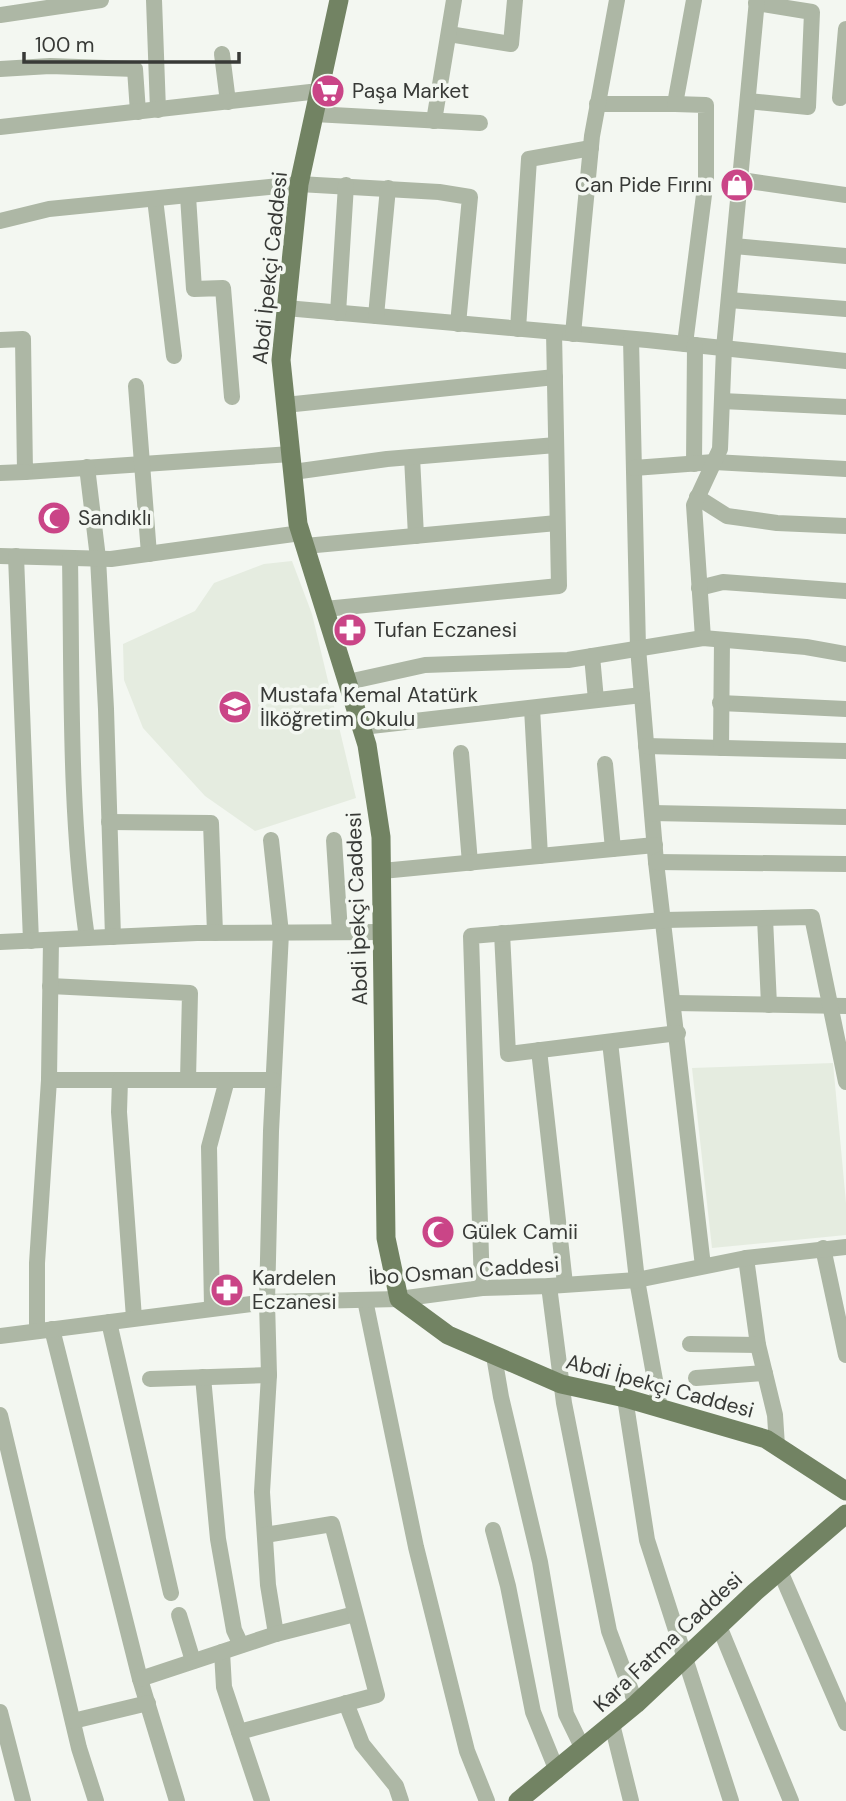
<svg xmlns="http://www.w3.org/2000/svg" width="846" height="1801" viewBox="0 0 846 1801" font-family="'DM Sans',sans-serif">
<style>
.built{fill:#e5ece0}
.lines{fill:none;stroke-linecap:round;stroke-linejoin:round}
.minor{stroke:#adb7a5;stroke-width:16}
.major{stroke:#728363;stroke-width:19}
.labels{text-anchor:middle;stroke-width:7;stroke-linejoin:round;paint-order:stroke}
.poi-label{font-size:21px;fill:#383a37;stroke:#f3f7f1;text-anchor:start}
.street-label{font-size:21px;fill:#383a37;stroke:#f3f7f1}
</style>
<rect width="100%" height="100%" fill="#f3f7f1"/>
<g class="built">
<polygon points="292,561 312,614 356,798 255,831 205,796 143,728 124,680 123,644 195,611 214,583 264,564"/>
<polygon points="833,1063 846,1203 846,1235 712,1248 692,1068"/>
</g>
<g class="lines">
<g class="minor">
<polyline points="154,0 158,110"/>
<polyline points="0,15 101,0"/>
<polyline points="449,34 511,44 515,0"/>
<polyline points="222,54 228,102"/>
<polyline points="0,69 50,66 135,69 138,112"/>
<polyline points="840,98 846,29"/>
<polyline points="748,101 808,107 812,12 756,3"/>
<polyline points="597,104 675,104 694,0"/>
<polyline points="675,104 706,105 706,179 685,344"/>
<polyline points="314,114 480,123"/>
<polyline points="434,121 454,0"/>
<polyline points="0,127 319,91"/>
<polyline points="741,180 846,195"/>
<polyline points="188,196 194,289 223,288 232,397"/>
<polyline points="155,199 174,356"/>
<polyline points="0,221 49,209 299,184 439,192 470,197 458,324"/>
<polyline points="734,246 846,256"/>
<polyline points="729,300 846,309"/>
<polyline points="286,308 647,340 846,361"/>
<polyline points="338,313 346,185"/>
<polyline points="376,316 388,188"/>
<polyline points="518,329 529,159 591,148"/>
<polyline points="573,334 592,136 617,0"/>
<polyline points="631,339 638,648 656,862 703,1266"/>
<polyline points="0,340 23,339 25,472 291,454"/>
<polyline points="136,386 149,554"/>
<polyline points="722,401 846,407"/>
<polyline points="285,405 555,377"/>
<polyline points="412,457 416,536"/>
<polyline points="694,464 695,345"/>
<polyline points="87,467 98,558 106,709 113,937"/>
<polyline points="634,468 714,462 846,469"/>
<polyline points="293,472 387,459 556,445"/>
<polyline points="0,473 25,472"/>
<polyline points="697,497 727,516 777,523 846,526"/>
<polyline points="305,546 557,523"/>
<polyline points="0,556 111,559 301,533"/>
<polyline points="16,556 31,941"/>
<path d="M70,558C72,684 69,813 87,938"/>
<polyline points="699,588 723,582 846,591"/>
<polyline points="325,609 559,586 554,332"/>
<polyline points="703,638 694,505 720,449 724,348 757,0"/>
<polyline points="592,656 596,700"/>
<polyline points="348,682 425,665 568,660 703,638 806,647 846,654"/>
<polyline points="720,703 846,709"/>
<polyline points="532,708 540,856"/>
<polyline points="362,727 642,695"/>
<polyline points="646,746 846,751"/>
<polyline points="721,748 722,640"/>
<polyline points="461,753 470,863"/>
<polyline points="605,764 613,849"/>
<polyline points="652,813 846,817"/>
<polyline points="109,822 211,823 215,933"/>
<polyline points="271,840 281,933 271,1131 267,1302 269,1375 262,1492 268,1585 276,1634"/>
<polyline points="334,840 340,932"/>
<polyline points="656,862 846,864"/>
<polyline points="382,871 655,845"/>
<polyline points="765,918 769,1005"/>
<polyline points="502,933 508,1054 678,1033"/>
<polyline points="0,942 197,933 382,932"/>
<polyline points="50,986 190,993 188,1080"/>
<polyline points="674,1003 846,1006"/>
<polyline points="610,1042 637,1280 660,1408"/>
<polyline points="539,1050 565,1284"/>
<polyline points="49,1080 273,1080"/>
<polyline points="120,1080 119,1112 134,1318"/>
<polyline points="823,1248 846,1355"/>
<polyline points="746,1258 758,1345 775,1415 777,1446"/>
<polyline points="549,1286 564,1403 609,1631 636,1704"/>
<polyline points="482,1288 471,936 664,920 812,917 846,1082"/>
<polyline points="365,1300 416,1547 467,1751 487,1801"/>
<polyline points="212,1307 209,1147 227,1080"/>
<polyline points="109,1322 171,1593"/>
<polyline points="52,1329 140,1679 177,1801"/>
<polyline points="37,1331 37,1263 49,1080 51,940"/>
<polyline points="0,1336 267,1302 399,1299 482,1288 549,1286 637,1280 746,1258 846,1247"/>
<polyline points="690,1344 758,1345"/>
<polyline points="494,1356 501,1397 540,1562 566,1714 583,1749"/>
<polyline points="203,1377 218,1539 234,1630 241,1645"/>
<polyline points="696,1378 765,1373"/>
<polyline points="150,1379 269,1375"/>
<polyline points="625,1398 647,1540 731,1801"/>
<polyline points="0,1415 79,1748 96,1801"/>
<polyline points="493,1530 508,1586 533,1712 557,1771"/>
<polyline points="780,1571 846,1723"/>
<polyline points="179,1615 193,1661"/>
<polyline points="719,1626 791,1801"/>
<polyline points="222,1652 224,1687 262,1801"/>
<polyline points="140,1679 276,1634 355,1614"/>
<polyline points="346,1703 362,1744 396,1786 401,1801"/>
<polyline points="0,1712 23,1801"/>
<polyline points="73,1721 148,1703"/>
<polyline points="612,1724 631,1801"/>
<polyline points="239,1732 377,1695 332,1524 265,1535"/>
</g>
<g class="major">
<polyline points="339,0 299,184 281,360 298,524 367,745 381,837 386,1238 399,1299 448,1335 561,1384 625,1398 766,1439 846,1491"/>
<polyline points="518,1801 636,1704 755,1592 846,1514"/>
</g>
</g>
<defs>
<symbol id="supermarket-disc" viewBox="-11 -11 22 22"><circle r="9.5" fill="#ca4587" stroke="#f3f7f1"/><path d="M-6-5.5h2.5l.6 2H6L4.5 2H-2.5L-4.4-4H-6ZM-1.5 3.2a1.3 1.3 0 1 0 .1 0ZM3 3.2a1.3 1.3 0 1 0 .1 0Z" fill="#fff"/></symbol>
<symbol id="shop-disc" viewBox="-11 -11 22 22"><circle r="9.5" fill="#ca4587" stroke="#f3f7f1"/><path d="M-5-2.5h2.3a2.7 3.5 0 0 1 5.4 0H5L5.5 6h-11ZM-1.5-2.5h3a1.5 2.3 0 0 0-3 0Z" fill="#fff"/></symbol>
<symbol id="mosque-disc" viewBox="-11 -11 22 22"><circle r="9.5" fill="#ca4587" stroke="#f3f7f1"/><path d="M3.5-4.9A6 6 0 1 0 3.5 4.9A5 5 0 1 1 3.5-4.9Z" fill="#fff"/></symbol>
<symbol id="pharmacy-disc" viewBox="-11 -11 22 22"><circle r="9.5" fill="#ca4587" stroke="#f3f7f1"/><path d="M-2-6h4v4h4v4h-4v4h-4v-4h-4v-4h4Z" fill="#fff"/></symbol>
<symbol id="school-disc" viewBox="-11 -11 22 22"><circle r="9.5" fill="#ca4587" stroke="#f3f7f1"/><path d="M0-5L7-2L0 1L-7-2ZM-4 1L0 2.5L4 1V4Q0 6-4 4Z" fill="#fff"/></symbol>
</defs>
<g fill-rule="evenodd">
<use href="#supermarket-disc" x="309" y="72" width="38" height="38"/>
<use href="#shop-disc" x="718" y="166" width="38" height="38"/>
<use href="#mosque-disc" x="35" y="499" width="38" height="38"/>
<use href="#pharmacy-disc" x="331" y="611" width="38" height="38"/>
<use href="#school-disc" x="216" y="688" width="38" height="38"/>
<use href="#mosque-disc" x="419" y="1213" width="38" height="38"/>
<use href="#pharmacy-disc" x="208" y="1271" width="38" height="38"/>
</g>
<g class="labels">
<g class="poi-label">
<text x="352" y="98">Paşa Market</text>
<text x="712" y="192" text-anchor="end">Can Pide Fırını</text>
<text x="78" y="525">Sandıklı</text>
<text x="374" y="637">Tufan Eczanesi</text>
<text x="260" y="702">Mustafa Kemal Atatürk<tspan x="260" dy="24">İlköğretim Okulu</tspan></text>
<text x="462" y="1239">Gülek Camii</text>
<text x="252" y="1285">Kardelen<tspan x="252" dy="24">Eczanesi</tspan></text>
</g>
<g class="street-label">
<text transform="translate(270 268) rotate(-84)" y="7">Abdi İpekçi Caddesi</text>
<text transform="translate(357 909) rotate(-92)" y="7">Abdi İpekçi Caddesi</text>
<text transform="translate(464 1271) rotate(-4)" y="7">İbo Osman Caddesi</text>
<text transform="translate(660 1386) rotate(15)" y="7">Abdi İpekçi Caddesi</text>
<text transform="translate(668 1642) rotate(-43)" y="7">Kara Fatma Caddesi</text>
</g>
</g>
<path d="M24 52v10h215v-10" fill="none" stroke="#383a37" stroke-width="3.5"/>
<text x="35" y="52" font-size="21" fill="#383a37" stroke="#f3f7f1" stroke-width="5" paint-order="stroke">100 m</text>
</svg>
